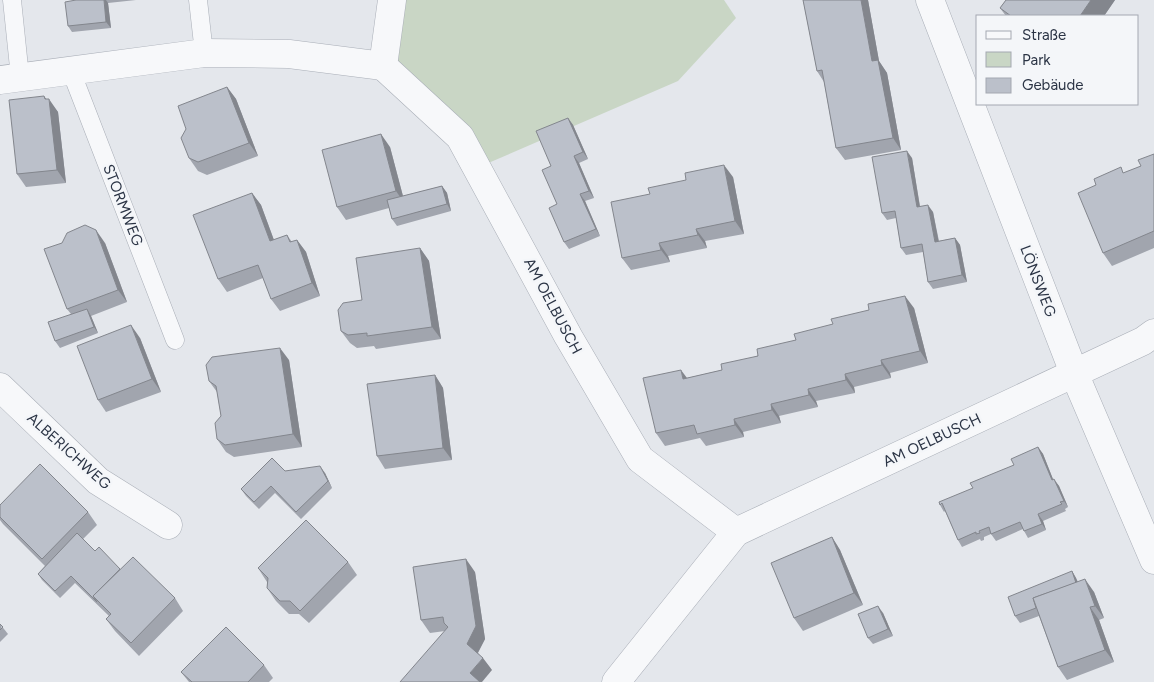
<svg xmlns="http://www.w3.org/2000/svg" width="1154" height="682" viewBox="0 0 1154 682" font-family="Figtree,sans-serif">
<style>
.green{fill:#c9d6c5}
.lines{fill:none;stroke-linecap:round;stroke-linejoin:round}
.service-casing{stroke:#a9aeb7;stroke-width:19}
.minor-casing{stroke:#a9aeb7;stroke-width:29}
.service{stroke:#f7f8fa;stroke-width:18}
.minor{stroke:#f7f8fa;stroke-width:28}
.wall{fill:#a1a5ae}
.shaded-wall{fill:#83868d}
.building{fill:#bbc0ca;stroke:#83868d}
.labels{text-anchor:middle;stroke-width:5;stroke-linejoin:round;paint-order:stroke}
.street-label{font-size:15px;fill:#2b3445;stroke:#f4f6f9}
</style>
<rect width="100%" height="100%" fill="#e4e7ec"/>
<polygon class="green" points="403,0 724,0 736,18 678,81 486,164 395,61"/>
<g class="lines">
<defs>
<g id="service">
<polyline points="12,0 20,77"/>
<polyline points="198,0 204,53"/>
<polyline points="71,71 175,340"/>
</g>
<g id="minor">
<polyline points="930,0 1074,373 1154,560"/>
<polyline points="383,66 460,137 568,336 640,459 736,532"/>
<polyline points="0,80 204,53 289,54 383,66 392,0"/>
<polyline points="0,387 98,481 168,525"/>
<polyline points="616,682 736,532 1143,341 1154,333"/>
</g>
</defs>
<use href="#service" class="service-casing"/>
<use href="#minor" class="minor-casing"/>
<use href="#service" class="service"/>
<use href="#minor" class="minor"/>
</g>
<g class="wall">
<polygon points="76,0 136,0 108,3 111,28 72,32 68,26"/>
<polygon points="803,0 868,0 879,61 887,73 901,150 845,160 836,148 824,82 817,71"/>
<polygon points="1006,0 1115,0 1104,16 1006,16 1000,8"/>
<polygon points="227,87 236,99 258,156 207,175 198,171 189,158"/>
<polygon points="47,99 58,112 66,183 26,187 17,174"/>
<polygon points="568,118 573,125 588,159 579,163 594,198 585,201 600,236 569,249 564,242 551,166"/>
<polygon points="390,147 403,196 442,186 447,193 451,211 397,226 392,219 389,208 346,220 337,207"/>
<polygon points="1154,154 1154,248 1112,266 1103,253 1125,173 1141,166"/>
<polygon points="912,158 920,206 933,212 939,241 955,238 960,245 967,282 933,289 928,282 923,252 906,255 901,248 896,218 887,220 882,213"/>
<polygon points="733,177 744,234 705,241 707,248 668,256 670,262 631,270 622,258"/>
<polygon points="252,193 261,205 274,240 287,235 292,242 297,240 306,252 320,296 280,311 271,299 263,278 227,292 218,279"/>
<polygon points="105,243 127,302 91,316 98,333 60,348 55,341 71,314 67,309"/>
<polygon points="420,248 429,261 441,339 376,349 374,346 357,348 350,343 341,331 362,300"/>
<polygon points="914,308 928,363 890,373 891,378 854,387 855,393 816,401 818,407 779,416 781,423 743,432 744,437 706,446 700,438 665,446 656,433 687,378 722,370 796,340"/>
<polygon points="140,338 161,392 106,412 98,400"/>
<polygon points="289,360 302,447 234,457 226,452 217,439 221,416 217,392 209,381"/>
<polygon points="435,375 443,388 452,460 385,469 377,456"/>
<polygon points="1038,447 1043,454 1053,479 1059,486 1068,507 1065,509 1066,511 1043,521 1046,530 1028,538 1023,529 996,541 991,534 984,537 984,540 981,541 980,539 962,547 958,540 945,511 944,512 940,505 973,488 1014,465"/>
<polygon points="285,471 325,473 332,488 301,519 275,493 259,509 246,496 241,489"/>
<polygon points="0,505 88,512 97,525 83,539 95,551 120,569 175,598 183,611 139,656 115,631 106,619 109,616 75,583 60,598 42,580 38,574 45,566 3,524 0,520"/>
<polygon points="832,537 840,550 863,605 803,631 794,618"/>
<polygon points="348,562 357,575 309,623 299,614 289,614 276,601 267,588 267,582 258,568"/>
<polygon points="1072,571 1076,578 1078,582 1094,592 1104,618 1099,620 1114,662 1067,680 1058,667 1039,616 1020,623 1015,616"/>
<polygon points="475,572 485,639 478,653 492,670 445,631 430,633 421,620"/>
<polygon points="883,613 893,636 873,644 868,638"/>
<polygon points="0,624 8,634 0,642"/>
<polygon points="264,665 273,678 269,682 189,682 181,672"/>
</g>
<g class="shaded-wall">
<polygon points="104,0 106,0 108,3 111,28 106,22"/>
<polygon points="861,0 868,0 879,61 887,73 901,150 893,138 872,61"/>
<polygon points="1091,0 1115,0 1104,16 1080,16"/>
<polygon points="227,87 236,99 258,156 249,143"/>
<polygon points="44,96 50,104 49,99 58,112 66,183 57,170"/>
<polygon points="568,118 573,125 588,159 583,152"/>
<polygon points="381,134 390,147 405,204 396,191"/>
<polygon points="907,151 912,158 921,214 917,207"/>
<polygon points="574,156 579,163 594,198 589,191"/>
<polygon points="724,165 733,177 744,234 735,221"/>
<polygon points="442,186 447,193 451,211 447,204"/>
<polygon points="252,193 261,205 279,254 270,241"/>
<polygon points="580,194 585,201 600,236 596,229"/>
<polygon points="928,205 933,212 940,249 935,242"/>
<polygon points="696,229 705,241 707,248 698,235"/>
<polygon points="96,230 105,243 127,302 118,290"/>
<polygon points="955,238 960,245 967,282 962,275"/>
<polygon points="297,240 306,252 320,296 312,283"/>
<polygon points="659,243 668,256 670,262 661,250"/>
<polygon points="420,248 429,261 441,339 432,327"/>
<polygon points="905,296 914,308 928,363 920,351"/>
<polygon points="87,309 91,316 98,333 94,327"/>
<polygon points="131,325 140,338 161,392 152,379"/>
<polygon points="280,348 289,360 302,447 293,434"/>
<polygon points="881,360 890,373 891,378 882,365"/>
<polygon points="681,370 690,382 683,379"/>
<polygon points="845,374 854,387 855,393 846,380"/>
<polygon points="435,375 443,388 452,460 443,448"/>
<polygon points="808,389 816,401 818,407 809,395"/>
<polygon points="771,404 779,416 781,423 772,410"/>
<polygon points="734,419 743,432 744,437 735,425"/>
<polygon points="1038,447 1043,454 1056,487 1052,480"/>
<polygon points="320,466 325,473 332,488 328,481"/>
<polygon points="1054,479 1059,486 1068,507 1064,501"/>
<polygon points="1038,514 1043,521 1046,530 1042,524"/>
<polygon points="832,537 840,550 863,605 854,593"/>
<polygon points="466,559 475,572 485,639 476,656 467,644"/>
<polygon points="1072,571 1076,578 1083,596 1078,589"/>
<polygon points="1085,579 1094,592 1104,618 1095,606"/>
<polygon points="878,606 883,613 893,636 888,629"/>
<polygon points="1090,607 1099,620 1114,662 1105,650"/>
<polygon points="483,658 492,670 482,682 476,682 470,673"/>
</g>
<g class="building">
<polygon points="76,0 104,0 106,22 68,26 65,2"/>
<polygon points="803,0 861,0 872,61 878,60 893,138 836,148 822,70 817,71"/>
<polygon points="1006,0 1091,0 1080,16 1011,16 1000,8"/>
<polygon points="227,87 249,143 198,162 189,158 181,138 186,129 178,106"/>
<polygon points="44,96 45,99 49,99 57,170 17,174 9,100"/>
<polygon points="568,118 583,152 574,156 589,191 580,194 596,229 564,242 549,208 557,204 542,170 551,166 536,131"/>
<polygon points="381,134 396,191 337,207 322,150"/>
<polygon points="907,151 917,207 928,205 935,242 955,238 962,275 928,282 922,244 901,248 895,211 882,213 872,157"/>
<polygon points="1154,154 1154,231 1103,253 1078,193 1096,185 1094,179 1121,167 1123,173 1141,166 1138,160"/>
<polygon points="724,165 735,221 696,229 698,235 659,243 661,250 622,258 611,202 650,194 648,188 686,180 685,173"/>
<polygon points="442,186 447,204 392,219 387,200"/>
<polygon points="252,193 270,241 287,235 290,242 297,240 312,283 271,299 258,265 218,279 193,215"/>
<polygon points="85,225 96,230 118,290 67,309 44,249 62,243 67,233"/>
<polygon points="420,248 432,327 367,336 367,333 348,335 341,331 338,310 343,303 362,300 356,258"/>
<polygon points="905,296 920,351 881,360 882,365 845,374 846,380 808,389 809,395 771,404 772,410 734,419 735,425 697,434 694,425 656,433 643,378 681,370 683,379 722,370 721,364 758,356 757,349 796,340 794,334 833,324 831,319 869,310 868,304"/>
<polygon points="87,309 94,327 55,341 48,322"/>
<polygon points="131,325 152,379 98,400 77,346"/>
<polygon points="280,348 293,434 225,445 217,439 215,423 221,416 216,386 209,381 206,365 212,357"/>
<polygon points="435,375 443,448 377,456 367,384"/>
<polygon points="1038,447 1052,480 1054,479 1064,501 1060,502 1062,504 1038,514 1042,524 1024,531 1020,522 991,534 989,527 979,531 980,533 976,534 976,532 958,540 942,503 940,505 939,502 973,488 970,483 1014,465 1011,459"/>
<polygon points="272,458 285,471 320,466 328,481 296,512 271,486 254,502 241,489"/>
<polygon points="40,464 88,512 42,559 0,517 0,505"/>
<polygon points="306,520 348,562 300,611 290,601 280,601 267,588 268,578 258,568"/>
<polygon points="77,533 95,551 99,547 120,569 93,596 97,602 71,576 55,591 38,574"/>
<polygon points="832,537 854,593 794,618 771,563"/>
<polygon points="133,557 175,598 131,643 106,619 111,614 93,596"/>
<polygon points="466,559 476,626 467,644 483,658 470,673 480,682 400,682 448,627 444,623 443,617 421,620 413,567"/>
<polygon points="1072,571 1076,583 1033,598 1036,608 1015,616 1008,597"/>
<polygon points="1085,579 1095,606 1090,607 1105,650 1058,667 1033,598"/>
<polygon points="878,606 888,629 868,638 858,614"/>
<polygon points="0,624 3,627 0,630"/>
<polygon points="226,627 264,665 248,682 192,682 181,672"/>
</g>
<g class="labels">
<g class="street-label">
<text transform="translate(123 205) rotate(69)" y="5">STORMWEG</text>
<text transform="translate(1038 281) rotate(69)" y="5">LÖNSWEG</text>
<text transform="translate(553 306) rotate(62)" y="5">AM OELBUSCH</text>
<text transform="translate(932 440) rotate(-25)" y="5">AM OELBUSCH</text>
<text transform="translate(69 451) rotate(42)" y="5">ALBERICHWEG</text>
</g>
</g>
<rect x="976" y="15" width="162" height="90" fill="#f4f6f9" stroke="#a4a8b1"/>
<rect x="986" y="31" width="25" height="8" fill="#f7f8fa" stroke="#a4a8b1"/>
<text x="1022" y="40" font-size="15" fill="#2b3445">Straße</text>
<rect x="986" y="52" width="25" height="15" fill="#c9d6c5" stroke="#a4a8b1"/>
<text x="1022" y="65" font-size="15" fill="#2b3445">Park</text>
<rect x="986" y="78" width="25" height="15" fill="#bbc0ca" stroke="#a4a8b1"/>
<text x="1022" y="90" font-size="15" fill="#2b3445">Gebäude</text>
</svg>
